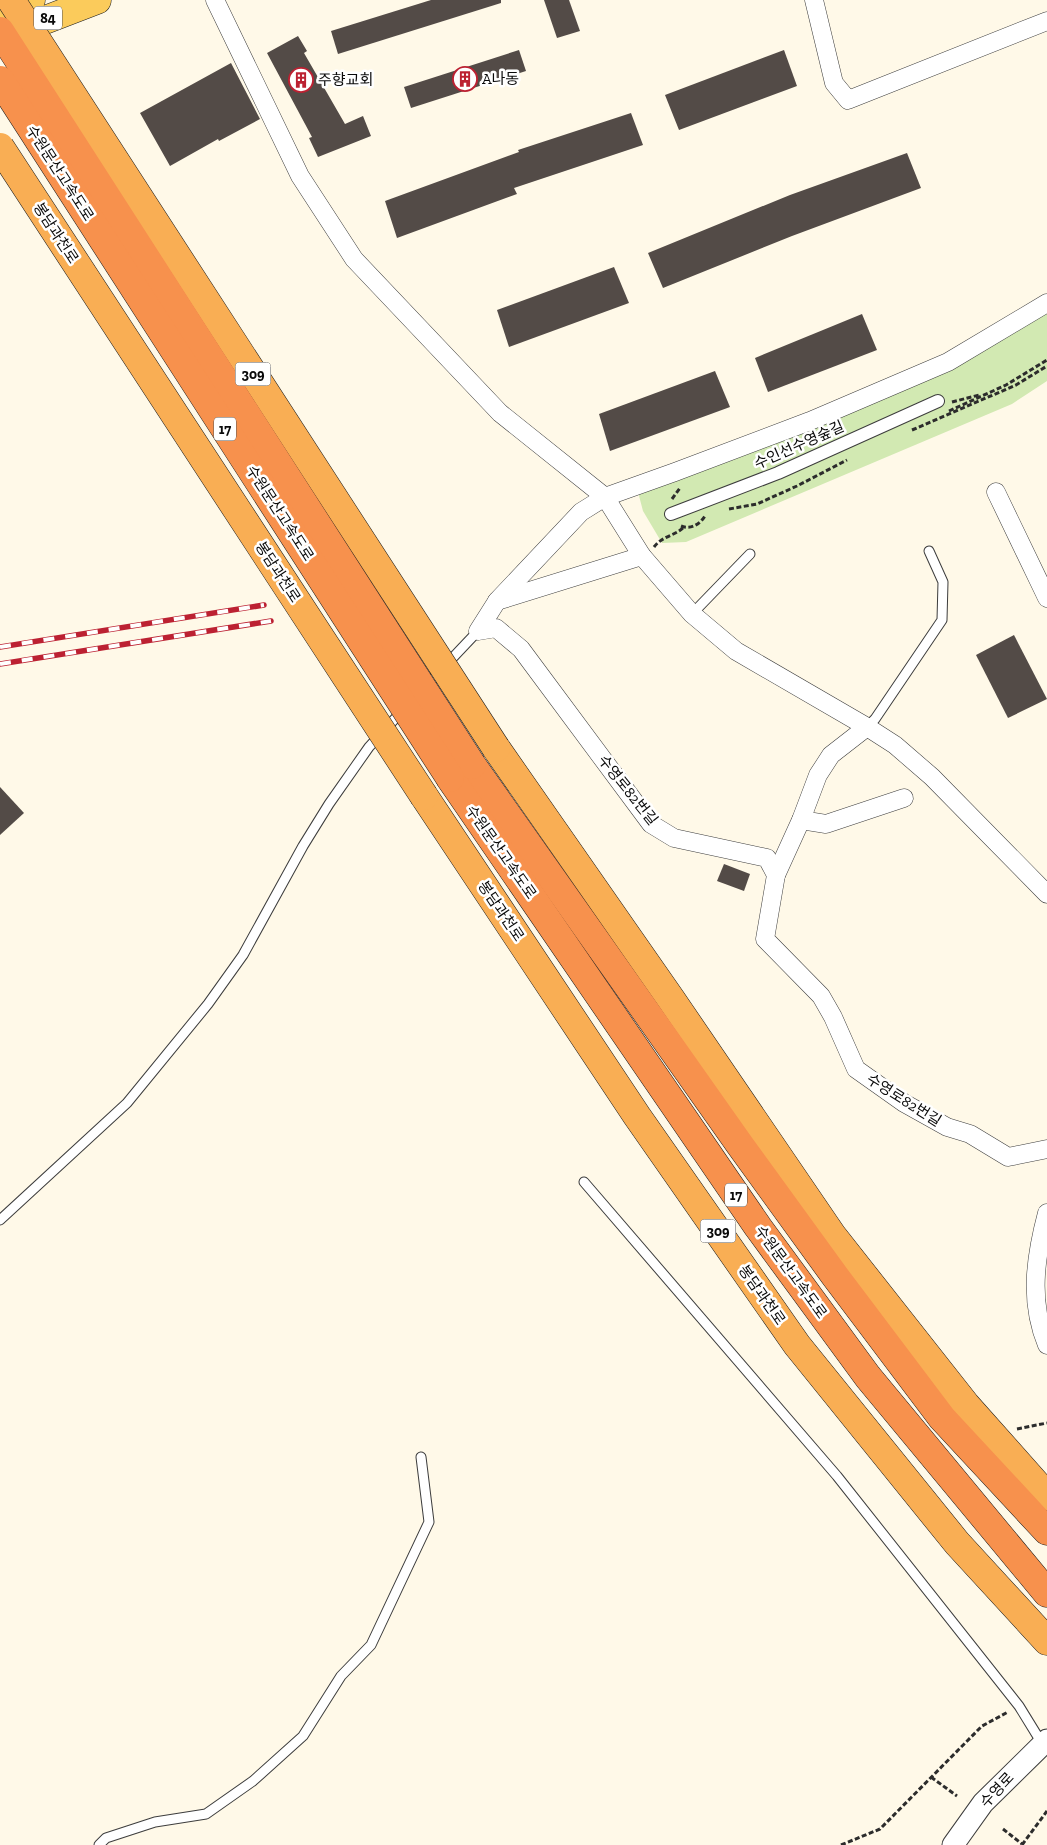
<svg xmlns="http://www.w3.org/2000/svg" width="1047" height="1845" viewBox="0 0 1047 1845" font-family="'Zilla Slab','Noto Sans KR',serif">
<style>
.green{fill:#d2e9b2}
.building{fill:#534b47}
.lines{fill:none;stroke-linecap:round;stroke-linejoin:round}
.service-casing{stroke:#3d3d3d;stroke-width:11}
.pedestrian-casing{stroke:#3d3d3d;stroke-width:14}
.minor-casing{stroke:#3d3d3d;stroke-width:19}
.tertiary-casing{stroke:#3d3d3d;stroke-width:23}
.primary-casing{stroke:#1b1b1b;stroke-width:29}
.trunk-casing{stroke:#1b1b1b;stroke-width:29}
.motorway-casing{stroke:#1b1b1b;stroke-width:29}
.path{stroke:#2c2c2c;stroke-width:3;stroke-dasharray:5 2.5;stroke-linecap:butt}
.service{stroke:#fff;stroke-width:9}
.pedestrian{stroke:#fff;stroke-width:12}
.minor{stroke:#fff;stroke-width:18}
.tertiary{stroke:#fff;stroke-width:21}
.primary{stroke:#fbcb5b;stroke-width:28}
.trunk{stroke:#f9ae54;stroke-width:28}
.motorway{stroke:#f7914d;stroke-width:28}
.rail-casing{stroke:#bc2132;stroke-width:5.5}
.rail{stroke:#fff;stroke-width:4;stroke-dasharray:11;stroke-linecap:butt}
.trunk-bridge-casing{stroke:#1b1b1b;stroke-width:29;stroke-linecap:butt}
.motorway-bridge-casing{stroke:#1b1b1b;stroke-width:29;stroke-linecap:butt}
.trunk-bridge{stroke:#f9ae54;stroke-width:28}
.motorway-bridge{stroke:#f7914d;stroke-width:28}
.labels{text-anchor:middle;stroke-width:5;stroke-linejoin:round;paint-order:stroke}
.shield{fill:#fff;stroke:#545454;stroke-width:1}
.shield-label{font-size:14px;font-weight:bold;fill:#0a0a0a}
.poi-label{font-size:15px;fill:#0a0a0a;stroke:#fff;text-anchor:start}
.street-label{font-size:15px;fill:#0a0a0a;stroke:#fff}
</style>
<rect width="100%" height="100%" fill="#fff9e8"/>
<polygon class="green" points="1047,308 1047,381 1012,404 686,542 662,543 643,511 638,492 899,392"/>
<g class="building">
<polygon points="431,0 501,0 501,3 338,54 331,31"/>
<polygon points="544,0 569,0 580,31 557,38"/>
<polygon points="298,36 307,51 304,53 345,124 363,116 371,136 318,157 309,138 312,137 267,53"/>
<polygon points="519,50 526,71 411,108 404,87"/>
<polygon points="784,50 797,86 679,130 665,95"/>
<polygon points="231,63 260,119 219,141 218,139 170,166 140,113"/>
<polygon points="631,113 643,145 514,188 517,194 397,238 385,201 519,152 518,150"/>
<polygon points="907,153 921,188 792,236 663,288 648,253 790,195"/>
<polygon points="614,267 629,303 509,347 497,310"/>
<polygon points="862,314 877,350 768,392 755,358"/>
<polygon points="715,371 730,407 610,451 599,414"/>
<polygon points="1014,635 1047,699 1008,718 976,655"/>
<polygon points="0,787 24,813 0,835"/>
<polygon points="724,864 750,874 744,891 717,881"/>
</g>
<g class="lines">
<defs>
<g id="service">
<polyline points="692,614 750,554"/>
<polyline points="425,687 478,631"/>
<polyline points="867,727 875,719 942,620 943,582 929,551"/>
<polyline points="584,1182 837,1476 1019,1706 1043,1745"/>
<polyline points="0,1220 127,1103 208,1004 243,955 303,846 329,804 369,747 402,711"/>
<polyline points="99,1845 106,1838 155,1822 206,1814 253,1781 303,1736 341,1676 371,1645 429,1522 421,1457"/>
</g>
<polyline id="pedestrian" points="671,514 778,473 938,401"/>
<g id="minor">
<polyline points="215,0 300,176 354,259 500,413 605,497 675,472 810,421 948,362 1047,303"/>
<polyline points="814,0 834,83 848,100 1047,21"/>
<polyline points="996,492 1047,598"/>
<polyline points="497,601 642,556"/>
<polyline points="801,820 826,824 904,798"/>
<polyline points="776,875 801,820 818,775 831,755 867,727"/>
<polyline points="1047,894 932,777 895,745 867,727 736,651 692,614 642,556 605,497 581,512 497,601 478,631 496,628 521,649 651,824 674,838 767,858 776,875 765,939 821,996 833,1017 856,1069 904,1103 947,1127 970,1134 1008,1157 1047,1149"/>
<path d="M1047,1213C1035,1258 1029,1302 1047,1345"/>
</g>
<polyline id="tertiary" points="953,1845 983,1803 1047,1740"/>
<g id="primary">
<polyline points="0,12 31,0"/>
<polyline points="6,35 97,0"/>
</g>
<g id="trunk">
<polyline points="496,748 671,999 832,1235 966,1405 1047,1496"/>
<polyline points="424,796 637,1116 797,1345 957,1543 1047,1641"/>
</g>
<g id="motorway">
<polyline points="472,765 740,1145 835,1276 942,1418 1047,1531"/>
<polyline points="450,778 758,1227 868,1377 1047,1593"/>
</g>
</defs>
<use href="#service" class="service-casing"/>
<use href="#pedestrian" class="pedestrian-casing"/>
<use href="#minor" class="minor-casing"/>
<use href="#tertiary" class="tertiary-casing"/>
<use href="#primary" class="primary-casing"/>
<use href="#trunk" class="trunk-casing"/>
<use href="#motorway" class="motorway-casing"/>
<g class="path">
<polyline points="952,402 979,395"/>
<polyline points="949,411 1006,385 1047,360"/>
<polyline points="912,430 1016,385 1047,366"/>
<polyline points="672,499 680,488"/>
<polyline points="729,509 757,504 797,486 847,460"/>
<path d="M681,526C691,530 700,524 705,516"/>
<path d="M654,547C662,536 675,536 684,527"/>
<polyline points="1017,1429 1047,1423"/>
<polyline points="931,1777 957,1796"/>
<polyline points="1003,1829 1022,1844"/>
<polyline points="841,1845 880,1829 982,1726 1008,1712"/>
<polyline points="1022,1845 1047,1811"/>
</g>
<use href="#service" class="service"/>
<use href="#pedestrian" class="pedestrian"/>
<use href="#minor" class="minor"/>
<use href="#tertiary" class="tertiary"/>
<use href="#primary" class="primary"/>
<use href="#trunk" class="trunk"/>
<use href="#motorway" class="motorway"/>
<defs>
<g id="rail">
<polyline points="0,647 264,605"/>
<polyline points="0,664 271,621"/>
</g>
</defs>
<use href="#rail" class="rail-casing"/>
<use href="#rail" class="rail"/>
<defs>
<g id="trunk-bridge">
<polyline points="11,0 496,748"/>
<polyline points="0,147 424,796"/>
</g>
<g id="motorway-bridge">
<polyline points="0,31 472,765"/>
<polyline points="0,80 450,778"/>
</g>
</defs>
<use href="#trunk-bridge" class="trunk-bridge-casing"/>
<use href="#motorway-bridge" class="motorway-bridge-casing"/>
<use href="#trunk-bridge" class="trunk-bridge"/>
<use href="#motorway-bridge" class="motorway-bridge"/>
</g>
<defs>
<symbol id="building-ring" viewBox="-11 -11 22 22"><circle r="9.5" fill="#fff" stroke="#bc2132" stroke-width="1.5"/><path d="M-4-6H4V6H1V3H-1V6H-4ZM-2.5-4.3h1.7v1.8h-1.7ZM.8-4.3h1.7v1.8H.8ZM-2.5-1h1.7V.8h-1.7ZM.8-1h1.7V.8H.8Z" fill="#bc2132"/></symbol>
</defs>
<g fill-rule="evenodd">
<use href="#building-ring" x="451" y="65" width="28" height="28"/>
<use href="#building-ring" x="287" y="66" width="28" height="28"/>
</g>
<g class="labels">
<g class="shield">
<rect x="34" y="6.5" width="28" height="23" rx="4"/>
<rect x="235.5" y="362.5" width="35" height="23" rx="4"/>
<rect x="214" y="417.5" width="22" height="23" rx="4"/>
<rect x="725" y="1183.5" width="22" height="23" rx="4"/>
<rect x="700.5" y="1219.5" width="35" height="23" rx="4"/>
</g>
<g class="shield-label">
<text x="48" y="23">84</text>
<text x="253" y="379">309</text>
<text x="225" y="434">17</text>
<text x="736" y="1200">17</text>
<text x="718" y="1236">309</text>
</g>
<g class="poi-label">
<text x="482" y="84">A나동</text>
<text x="318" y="85">주향교회</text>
</g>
<g class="street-label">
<text transform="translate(60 173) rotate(57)" y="5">수원문산고속도로</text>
<text transform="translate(56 233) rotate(57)" y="5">봉담과천로</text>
<text transform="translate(799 445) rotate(-24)" y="5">수인선수영숲길</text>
<text transform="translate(280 513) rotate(57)" y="5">수원문산고속도로</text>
<text transform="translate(278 572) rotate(57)" y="5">봉담과천로</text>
<text transform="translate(628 790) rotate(51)" y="5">수영로82번길</text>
<text transform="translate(501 852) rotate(55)" y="5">수원문산고속도로</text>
<text transform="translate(501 911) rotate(56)" y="5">봉담과천로</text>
<text transform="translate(904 1100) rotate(32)" y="5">수영로82번길</text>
<text transform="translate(791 1272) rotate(54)" y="5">수원문산고속도로</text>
<text transform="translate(762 1295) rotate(55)" y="5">봉담과천로</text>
<text transform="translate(997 1790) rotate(-47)" y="5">수영로</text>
</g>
</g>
</svg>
